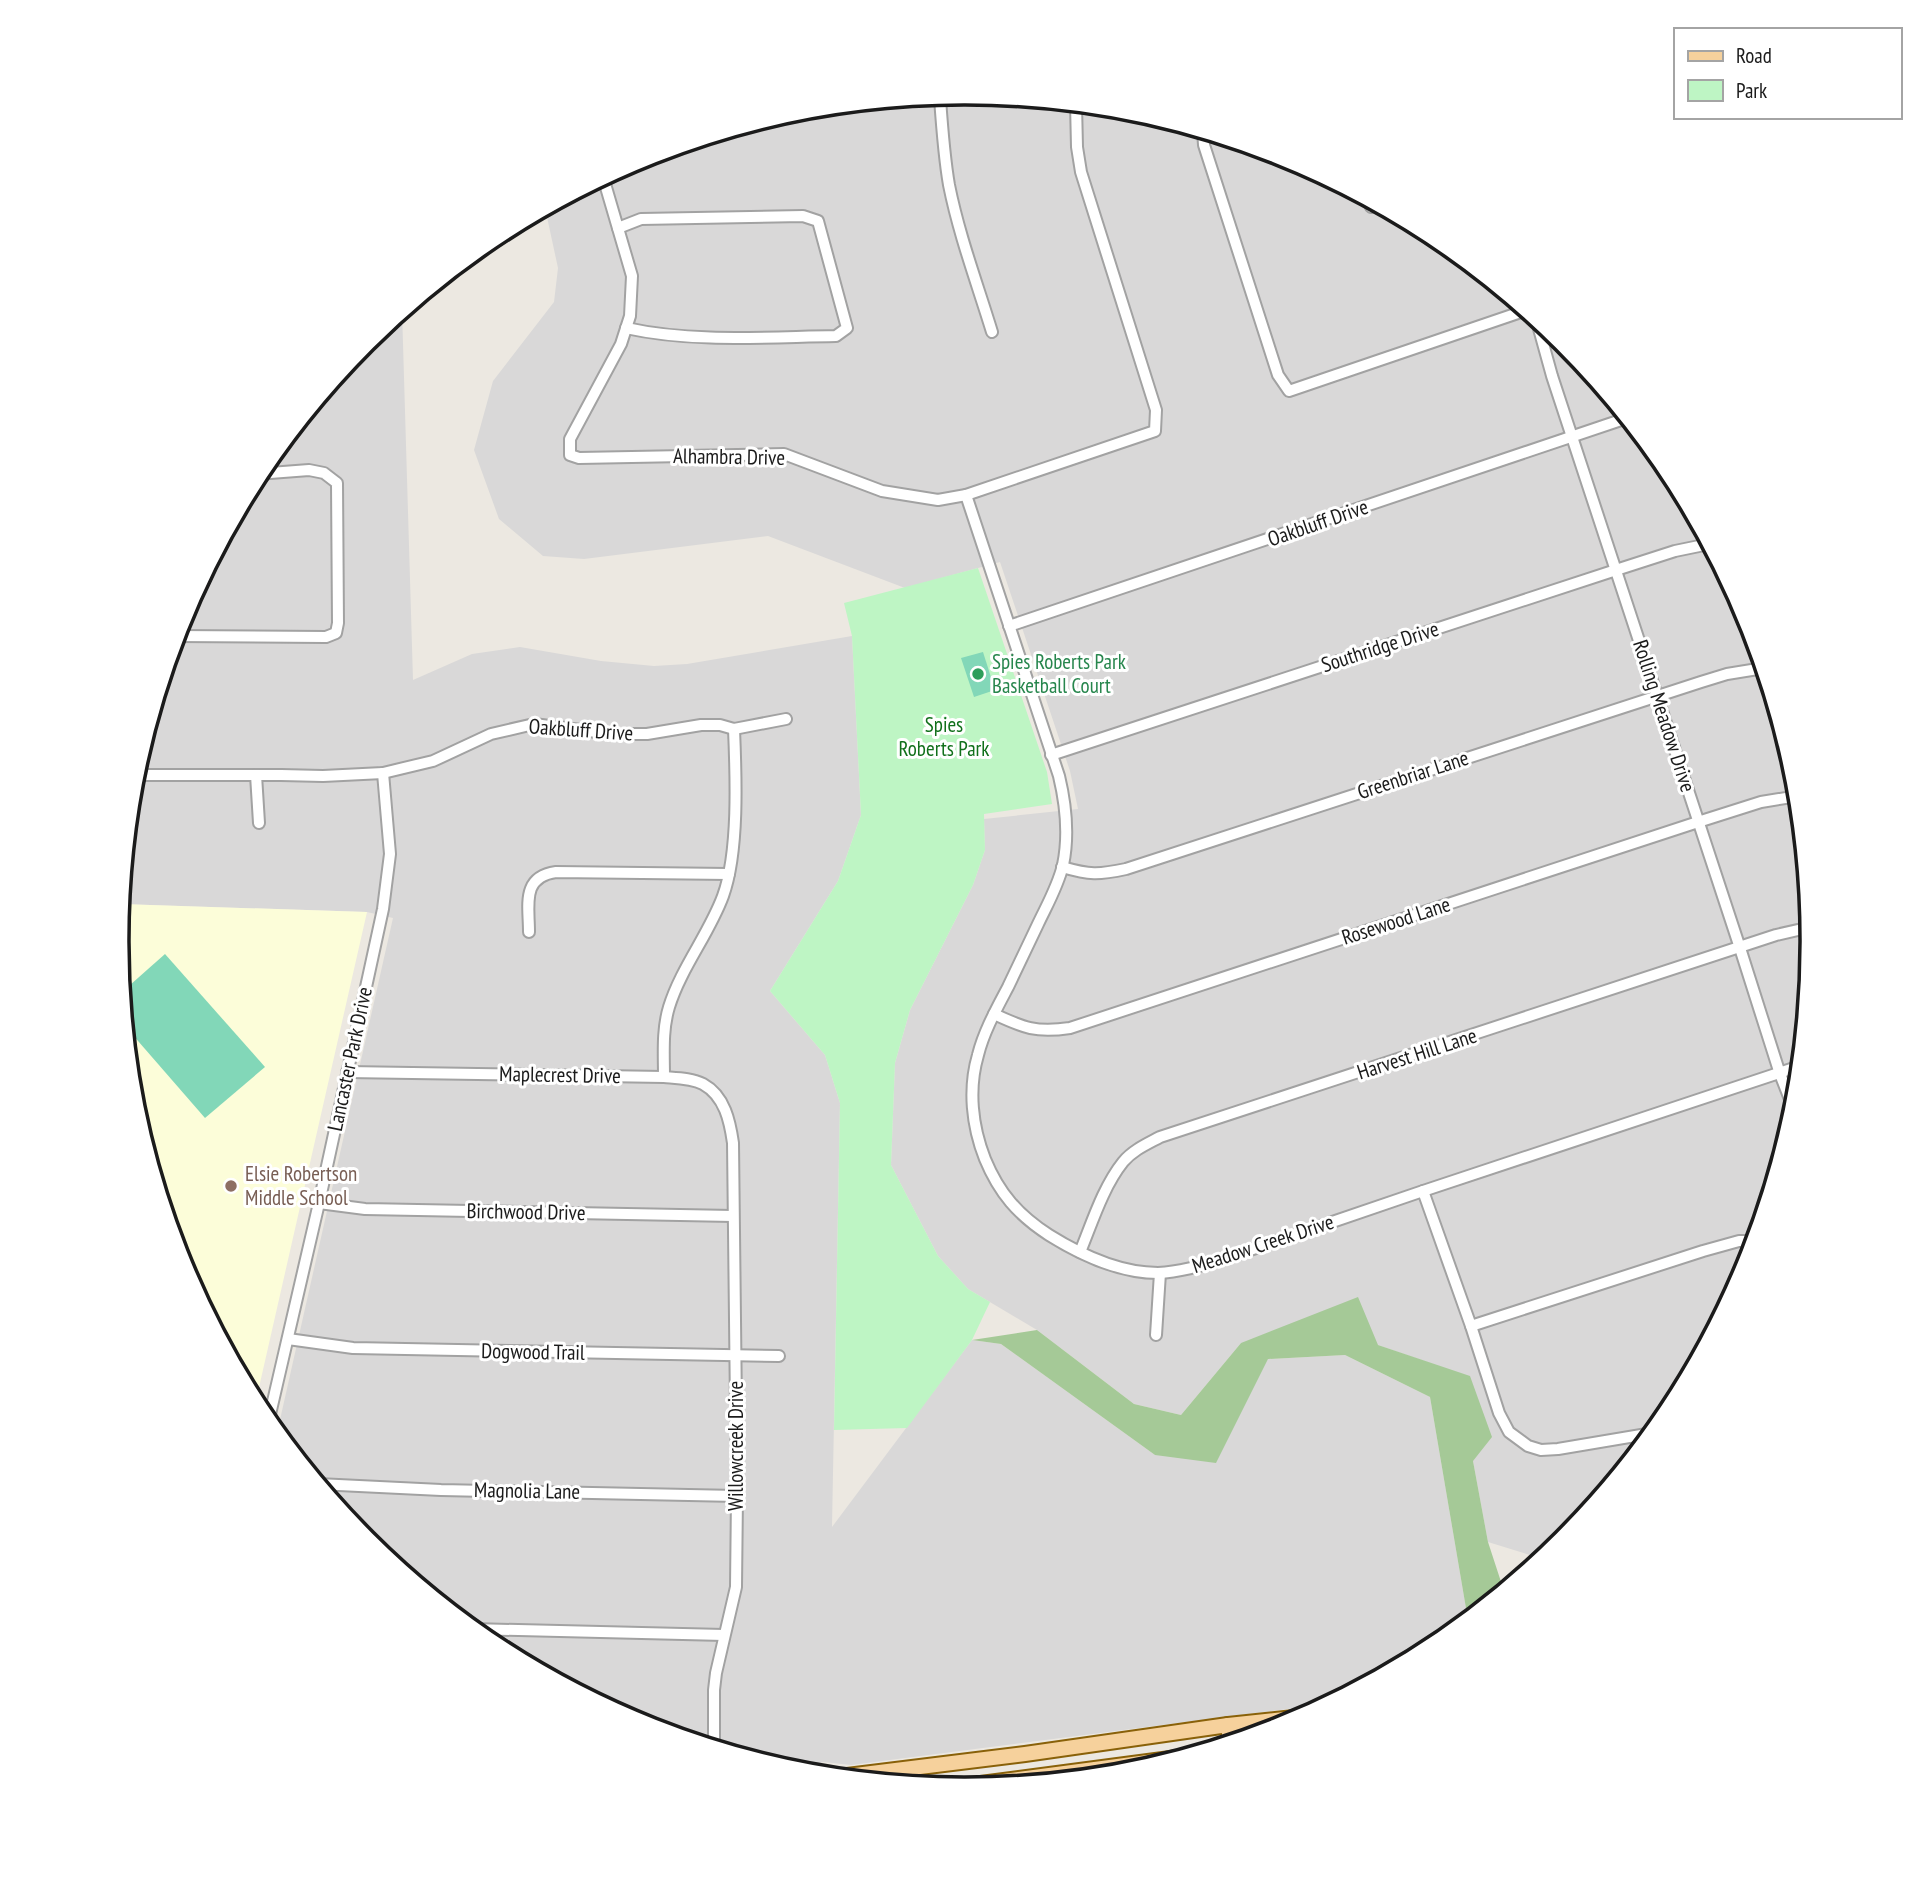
<svg xmlns="http://www.w3.org/2000/svg" width="1929" height="1882" viewBox="0 0 1929 1882" font-family="'PT Sans Narrow',sans-serif">
<style>
.residential{fill:#d9d8d8}
.education{fill:#fcfdd9}
.forest{fill:#a5c997}
.park{fill:#bef5c4}
.pitch{fill:#82d7b8}
.lines{fill:none;stroke-linecap:round;stroke-linejoin:round}
.minor-casing{stroke:#a2a2a2;stroke-width:14}
.major-casing{stroke:#896109;stroke-width:18}
.minor{stroke:#fff;stroke-width:10}
.major{stroke:#f6d19c;stroke-width:14}
.leisure-dot{fill:#2e9e5b;stroke:#fff;stroke-width:2.5}
.education-dot{fill:#8d6e63;stroke:#fff;stroke-width:2.5}
.labels{text-anchor:middle;stroke-width:6;stroke-linejoin:round;paint-order:stroke}
.street-label{font-size:21px;fill:#1b1b1b;stroke:#fff}
.leisure-label{font-size:21px;fill:#27864d;stroke:#fff;text-anchor:start}
.park-label{font-size:21px;fill:#11701b;stroke:#fff}
.education-label{font-size:21px;fill:#785e54;stroke:#fff;text-anchor:start}
.rim{fill:none;stroke:#1b1b1b;stroke-width:3.5}
</style>
<rect width="100%" height="100%" fill="#ece8e1"/>
<g class="residential">
<polygon points="965,93 1130,109 1289,157 1436,236 1565,341 1670,470 1748,617 1797,776 1813,941 1796,1107 1748,1266 1670,1413 1564,1541 1551,1552 1533,1556 1488,1542 1473,1461 1470,1377 1378,1345 1241,1343 1181,1415 1134,1404 1037,1330 968,1289 938,1256 891,1165 895,1063 910,1010 973,885 985,850 984,819 1078,809 1070,771 1000,562 905,588 768,536 584,559 543,556 499,519 474,450 493,381 554,302 558,268 547,217 544,209 640,157 799,109"/>
<polygon points="402,310 413,680 472,654 520,647 601,661 654,666 687,664 852,636 861,815 838,881 770,991 825,1055 840,1103 832,1527 972,1340 1001,1344 1155,1455 1268,1359 1345,1355 1430,1397 1468,1620 1435,1647 1327,1704 851,1765 823,1762 801,1768 783,1768 640,1725 493,1646 364,1541 277,1433 393,918 367,912 120,904 133,775 181,616 259,469 365,341"/>
</g>
<polygon class="education" points="120,904 367,912 255,1405 181,1265 132,1106 116,941"/>
<polygon class="forest" points="1358,1297 1378,1345 1470,1376 1492,1437 1473,1461 1488,1542 1504,1591 1468,1620 1430,1397 1345,1355 1268,1359 1216,1463 1155,1455 1001,1344 972,1340 1037,1330 1134,1404 1181,1415 1241,1343"/>
<polygon class="park" points="978,568 1047,772 1052,804 984,814 985,850 973,885 910,1010 895,1063 891,1165 938,1256 968,1289 990,1302 972,1340 907,1428 834,1430 840,1103 825,1055 770,991 838,881 861,815 852,636 844,603"/>
<g class="pitch">
<polygon points="983,652 995,690 974,697 961,658"/>
<polygon points="165,954 265,1067 205,1118 125,1026 121,993"/>
</g>
<g class="lines">
<defs>
<g id="minor">
<path d="M940,98C942,127 944,156 949,185C959,235 977,283 992,332"/>
<polyline points="906,99 1009,97"/>
<polyline points="1203,131 1204,145 1278,375 1289,391 1527,310"/>
<polyline points="603,177 632,276 630,316 621,344 570,439 570,455 579,458 784,454 882,491 938,500 966,495 1155,431 1156,410 1081,172 1077,147 1076,104"/>
<polyline points="1369,200 1371,207"/>
<path d="M618,228L641,219L803,216L818,221L847,328L836,336C767,337 694,343 626,328"/>
<polyline points="1536,318 1552,376 1740,948 1780,1074 1795,1112"/>
<path d="M966,495L1059,776C1066,805 1069,836 1063,865C1058,886 1047,905 1038,924C1028,945 1018,966 1008,987C997,1008 984,1031 978,1055C968,1089 972,1126 985,1159C999,1193 1018,1215 1049,1235C1081,1255 1119,1273 1158,1273C1179,1272 1200,1266 1221,1260L1423,1191L1800,1066"/>
<polyline points="1009,626 1627,418"/>
<polyline points="175,636 326,637 336,633 338,623 337,483 324,473 309,470 257,474"/>
<polyline points="1051,755 1616,570 1675,551 1709,544"/>
<polyline points="133,775 281,775 323,776 383,773 433,761 491,734 534,724 612,734 647,734 701,725 720,725 734,729 786,719"/>
<polyline points="256,775 259,823"/>
<polyline points="130,818 130,803"/>
<path d="M1062,867C1090,875 1098,875 1126,869L1701,682L1727,674L1764,668"/>
<path d="M529,932C529,905 521,877 556,872L729,874"/>
<path d="M994,1014C1024,1028 1036,1033 1070,1028L1698,822L1761,802L1798,796"/>
<path d="M347,1072L664,1077C677,1078 692,1078 703,1084C725,1096 730,1122 733,1143L737,1496L736,1587L716,1673L714,1690V1747"/>
<path d="M664,1077C664,1054 662,1030 669,1007C681,968 709,934 723,896C739,852 736,776 734,729"/>
<polyline points="1423,1191 1471,1326 1499,1413 1509,1432 1528,1446 1541,1450 1558,1449 1653,1433"/>
<polyline points="319,1203 365,1209 733,1216"/>
<path d="M1080,1252C1092,1223 1103,1187 1123,1162C1133,1150 1147,1144 1160,1137L1776,935L1811,927"/>
<polyline points="1471,1326 1703,1251 1739,1241 1756,1241"/>
<polyline points="1156,1335 1160,1273"/>
<polyline points="288,1339 353,1348 779,1356"/>
<polyline points="268,1423 319,1203 383,909 390,854 383,773"/>
<polyline points="318,1484 441,1490 737,1496"/>
<polyline points="472,1629 724,1635"/>
</g>
<g id="major">
<polyline points="1228,1725 1230,1743"/>
<polyline points="839,1777 1025,1754 1228,1725 1303,1717"/>
<polyline points="950,1788 1178,1758"/>
</g>
</defs>
<use href="#minor" class="minor-casing"/>
<use href="#major" class="major-casing"/>
<use href="#minor" class="minor"/>
<use href="#major" class="major"/>
</g>
<circle class="leisure-dot" cx="978" cy="674" r="7"/>
<circle class="education-dot" cx="231" cy="1186" r="7"/>
<g class="labels">
<g class="street-label">
<text transform="translate(729 457) rotate(1)" y="7">Alhambra Drive</text>
<text transform="translate(1318 523) rotate(-19)" y="7">Oakbluff Drive</text>
<text transform="translate(1380 647) rotate(-18)" y="7">Southridge Drive</text>
<text transform="translate(1664 716) rotate(72)" y="7">Rolling Meadow Drive</text>
<text transform="translate(581 730) rotate(4)" y="7">Oakbluff Drive</text>
<text transform="translate(1413 775) rotate(-18)" y="7">Greenbriar Lane</text>
<text transform="translate(1396 921) rotate(-18)" y="7">Rosewood Lane</text>
<text transform="translate(1417 1054) rotate(-18)" y="7">Harvest Hill Lane</text>
<text transform="translate(350 1059) rotate(-78)" y="7">Lancaster Park Drive</text>
<text transform="translate(560 1075) rotate(1)" y="7">Maplecrest Drive</text>
<text transform="translate(526 1212) rotate(1)" y="7">Birchwood Drive</text>
<text transform="translate(1263 1244) rotate(-18)" y="7">Meadow Creek Drive</text>
<text transform="translate(533 1352) rotate(1)" y="7">Dogwood Trail</text>
<text transform="translate(736 1446) rotate(-90)" y="7">Willowcreek Drive</text>
<text transform="translate(527 1491) rotate(1)" y="7">Magnolia Lane</text>
</g>
<g class="leisure-label">
<text x="992" y="669">Spies Roberts Park<tspan x="992" dy="24">Basketball Court</tspan></text>
</g>
<g class="park-label">
<text x="944" y="732">Spies<tspan x="944" dy="24">Roberts Park</tspan></text>
</g>
<g class="education-label">
<text x="245" y="1181">Elsie Robertson<tspan x="245" dy="24">Middle School</tspan></text>
</g>
</g>
<path d="M0 0H1929V1882H0ZM964 105H965A835 835 0 0 1 1800 940V942A835 835 0 0 1 965 1777H964A835 835 0 0 1 129 942V940A835 835 0 0 1 964 105Z" fill="#fff" fill-rule="evenodd"/>
<path class="rim" d="M964 105H965A835 835 0 0 1 1800 940V942A835 835 0 0 1 965 1777H964A835 835 0 0 1 129 942V940A835 835 0 0 1 964 105Z"/>
<rect x="1674" y="28" width="228" height="91" fill="#ffffff" stroke="#a4a4a4" stroke-width="2"/>
<rect x="1688" y="51" width="35" height="10" fill="#f6d19c" stroke="#a4a4a4" stroke-width="2"/>
<text x="1736" y="63" font-size="21" fill="#1b1b1b">Road</text>
<rect x="1688" y="80" width="35" height="21" fill="#bef5c4" stroke="#a4a4a4" stroke-width="2"/>
<text x="1736" y="98" font-size="21" fill="#1b1b1b">Park</text>
</svg>
